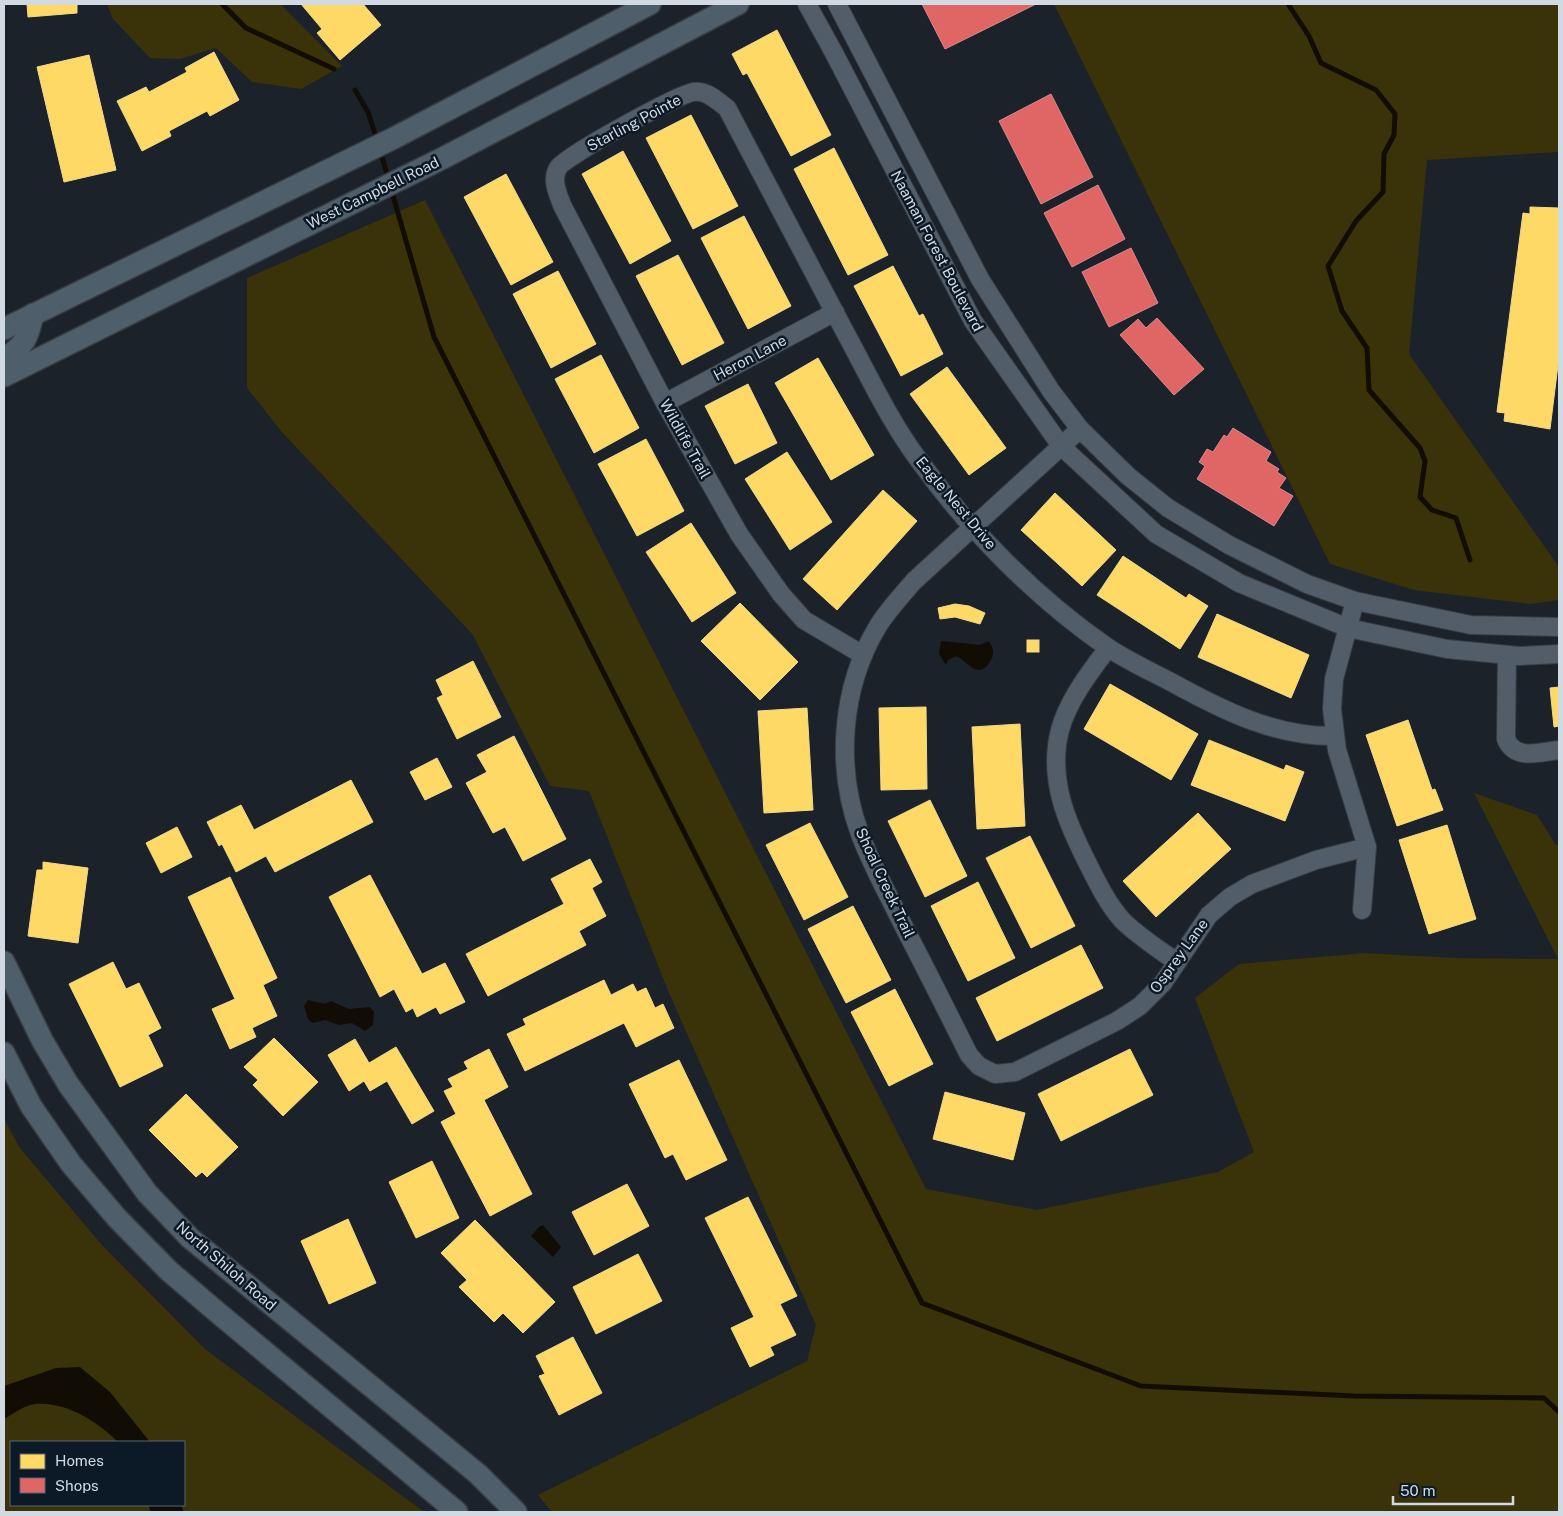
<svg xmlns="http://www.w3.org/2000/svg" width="1563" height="1516" viewBox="0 0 1563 1516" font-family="'Public Sans',sans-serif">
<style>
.green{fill:#3a3208;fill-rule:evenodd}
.water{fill:#120d04}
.homes{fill:#ffd966;stroke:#f1d98c}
.shops{fill:#e06666;stroke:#dc898c}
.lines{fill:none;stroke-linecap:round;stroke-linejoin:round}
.stream{stroke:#120d04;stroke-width:5}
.minor-casing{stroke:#363c42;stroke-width:20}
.major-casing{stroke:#363c42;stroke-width:24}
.minor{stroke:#515d69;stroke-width:18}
.major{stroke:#4e5e6b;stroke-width:21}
.labels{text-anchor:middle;stroke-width:5;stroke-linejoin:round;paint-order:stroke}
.street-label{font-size:15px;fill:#d1dae3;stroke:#0c1926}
</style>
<rect width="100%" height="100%" fill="#1b222a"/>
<g class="green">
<polygon points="107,4 280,4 342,66 301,89 252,82 216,48 180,59 150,58 113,19"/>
<polygon points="1054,4 1559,4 1559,152 1427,160 1409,354 1559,567 1559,600 1530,604 1414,590 1330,564"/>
<polygon points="425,200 926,1189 1037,1210 1218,1172 1254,1152 1195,998 1239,964 1365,953 1453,958 1558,959 1474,793 1537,815 1556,845 1559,845 1559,1512 552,1512 538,1495 807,1361 816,1325 669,993 589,791 550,786 473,635 281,431 247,388 247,278"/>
<path d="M4,1118L19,1147L102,1245L205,1349L424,1512H4ZM11,1442H184V1505H11Z"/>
</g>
<g class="water">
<path d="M941,641L980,645L989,641C993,648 995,653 991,660C978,683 967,660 956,656L948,660L946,665L939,654Z"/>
<polygon points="308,1000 325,1004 331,1001 349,1009 370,1007 374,1012 373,1025 365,1031 352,1023 339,1025 325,1020 313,1023 308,1019 304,1006"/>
<polygon points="543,1225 561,1247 553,1257 531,1236 539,1227"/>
<path d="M80,1367L110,1392L150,1442H118C98,1422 66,1401 35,1404C25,1405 13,1414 4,1419V1386L56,1368Z"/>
<polygon points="148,1505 181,1505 184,1512 151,1512"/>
</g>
<g class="homes">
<polygon points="27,4 77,4 77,13 28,17"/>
<polygon points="301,4 363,4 381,25 340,60 317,33 322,29"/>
<polygon points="777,30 831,135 791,156 747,73 743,75 732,54"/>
<polygon points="214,52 239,100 210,116 207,111 169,131 171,136 142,151 117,101 146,87 149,92 187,72 185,68"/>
<polygon points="89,55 116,170 64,182 37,67"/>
<polygon points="691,115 738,206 693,229 646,138"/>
<polygon points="834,148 888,255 848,275 794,169"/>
<polygon points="623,151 671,241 630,264 582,174"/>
<polygon points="506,174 553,262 511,285 464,197"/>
<polygon points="1530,207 1559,208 1559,357 1550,429 1504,421 1505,413 1497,412 1523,213 1530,214"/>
<polygon points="744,216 791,306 748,329 701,238"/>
<polygon points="678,255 724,343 682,365 636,276"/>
<polygon points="893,266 919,316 923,314 943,354 901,376 854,286"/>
<polygon points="558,271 596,344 551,368 513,294"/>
<polygon points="601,355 639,428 594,453 555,379"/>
<polygon points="818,358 874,455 831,480 775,383"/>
<polygon points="947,367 1006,448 969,475 910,394"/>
<polygon points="748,384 777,443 735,464 705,406"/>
<polygon points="646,439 684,511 637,536 598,464"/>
<polygon points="787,452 832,522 790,550 745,479"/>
<polygon points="883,490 917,521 837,610 803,579"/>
<polygon points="1055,493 1116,550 1082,586 1021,530"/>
<polygon points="691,523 736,593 692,622 646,552"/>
<polygon points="1123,556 1186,598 1189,594 1208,606 1180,649 1097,595"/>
<polygon points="740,603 798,662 760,700 701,641"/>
<polygon points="955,604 969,606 985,613 980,624 955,617 940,619 938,608"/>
<polygon points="1217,614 1309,655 1291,698 1198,657"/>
<rect x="1027" y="640" width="12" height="12"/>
<polygon points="473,661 501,717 457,739 437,698 443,695 436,680"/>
<polygon points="1110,684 1198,734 1171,780 1084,729"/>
<polygon points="1559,687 1559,726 1554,727 1550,688"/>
<polygon points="926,707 927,789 881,790 879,708"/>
<polygon points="807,708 813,810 764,813 758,711"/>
<polygon points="1408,720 1432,790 1435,789 1443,810 1397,826 1366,735"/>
<polygon points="1020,724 1025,826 977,829 972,727"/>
<polygon points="514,736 566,839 523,861 505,827 493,833 466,783 487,772 477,755"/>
<polygon points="1209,740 1284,770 1286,765 1304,772 1285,821 1191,785"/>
<polygon points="437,758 452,787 425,800 410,772"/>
<polygon points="351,780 373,822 275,872 266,856 236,872 222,844 219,846 207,822 241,805 254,830"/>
<polygon points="930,800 967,876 925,897 888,821"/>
<polygon points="1198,813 1231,849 1156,917 1123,881"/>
<polygon points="810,823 848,897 804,920 766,845"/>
<polygon points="1447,825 1476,919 1429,934 1399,840"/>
<polygon points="177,827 192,857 161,873 146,843"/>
<polygon points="1030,836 1075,926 1031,948 986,858"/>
<polygon points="590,859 602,882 592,888 606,916 579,931 586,945 488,996 466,954 564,904 551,879"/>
<polygon points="43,862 88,868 78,943 28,936 37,870 43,870"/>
<polygon points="370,875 422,974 445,963 465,1002 440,1014 436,1007 417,1017 413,1008 406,1012 394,989 380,997 329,897"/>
<polygon points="230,877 277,978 263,985 277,1016 252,1028 256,1037 230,1049 212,1009 235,999 188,897"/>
<polygon points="978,882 1015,958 968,981 931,906"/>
<polygon points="853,906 891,980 846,1003 808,929"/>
<polygon points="1081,945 1103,988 997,1041 976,998"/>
<polygon points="113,962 126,989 139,983 161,1028 148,1035 163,1066 120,1087 69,984"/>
<polygon points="604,980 611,995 633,984 637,992 646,988 655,1008 663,1004 674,1028 636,1047 624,1023 525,1071 507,1034 526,1025 523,1019"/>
<polygon points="895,989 933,1064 889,1086 851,1012"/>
<polygon points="274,1038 318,1082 283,1116 253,1085 258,1080 244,1067"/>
<polygon points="355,1039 369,1063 396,1047 434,1111 412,1124 387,1081 370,1091 364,1081 349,1091 328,1055"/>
<polygon points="489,1049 508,1087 484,1100 532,1194 490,1216 441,1122 456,1114 444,1091 453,1087 448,1079 468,1069 464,1062"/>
<polygon points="1130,1049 1153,1095 1061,1141 1038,1094"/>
<polygon points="679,1060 727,1160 686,1180 673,1154 665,1158 629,1084"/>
<polygon points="945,1092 1025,1113 1013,1160 933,1139"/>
<polygon points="186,1094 238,1147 207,1177 202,1172 196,1177 149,1130"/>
<polygon points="432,1161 459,1218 416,1238 389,1182"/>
<polygon points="627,1184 649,1226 594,1255 572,1212"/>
<polygon points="748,1197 797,1296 780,1304 796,1335 770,1347 774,1355 750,1367 731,1328 754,1317 705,1218"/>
<polygon points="348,1219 376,1283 329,1304 301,1241"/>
<polygon points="475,1220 555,1302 523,1333 503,1313 494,1322 459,1287 467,1280 441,1253"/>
<polygon points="638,1254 662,1301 596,1334 573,1287"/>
<polygon points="573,1337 602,1393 559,1415 539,1376 545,1374 536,1356"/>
</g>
<g class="shops">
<polygon points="922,4 1036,4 945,49"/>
<polygon points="1051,94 1093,177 1041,204 999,121"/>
<polygon points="1098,185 1125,239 1072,267 1044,213"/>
<polygon points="1131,248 1158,303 1109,327 1082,272"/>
<polygon points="1157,318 1204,369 1174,395 1120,335 1138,319 1146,328"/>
<polygon points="1233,428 1271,452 1266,461 1279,469 1277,472 1286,478 1279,488 1293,496 1274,526 1197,479 1205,466 1199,462 1207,449 1213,452 1224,435 1227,437"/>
</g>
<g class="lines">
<g class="stream">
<polyline points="222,4 246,28 334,69"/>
<polyline points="1288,4 1309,36 1321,63 1376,90 1395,114 1394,135 1384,154 1383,192 1356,221 1328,266 1342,311 1367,348 1369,390 1420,448 1425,461 1420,497 1432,510 1456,518 1470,560"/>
<polyline points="355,90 368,112 377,140"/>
<polyline points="380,150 389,181"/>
<polyline points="391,189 434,337 922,1303 1141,1386 1354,1396 1544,1398 1559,1412"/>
</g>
<defs>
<g id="minor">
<polyline points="807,4 834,53 973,321 1061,446 1156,534 1239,583 1348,628 1447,649 1519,656 1559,654"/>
<polyline points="837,4 980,279 1051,391 1080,429 1128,476 1168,508 1229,545 1307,584 1355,601 1471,625 1559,627"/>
<polyline points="665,403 835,312"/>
<path d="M1080,429L914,581C902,595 888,610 878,626C841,687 835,767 860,834C871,864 888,894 902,923C925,967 947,1011 969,1055L979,1066L995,1074L1015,1072L1117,1021L1140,1006L1163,983L1209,915L1230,897L1252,884L1316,860L1367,847"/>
<polyline points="1355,601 1334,679 1332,709 1337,750 1367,847 1362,910"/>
<path d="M1108,648C1090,672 1068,700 1060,730C1047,780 1068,825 1090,868C1099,886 1108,904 1122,920C1138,936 1158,949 1177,962"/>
<path d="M863,655L804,620L781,594L739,534L665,403L562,205C558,194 551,180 558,168C565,156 677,95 693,92C707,90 716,100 727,108C766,182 805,257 845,332C868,374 889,420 918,459C969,530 1035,597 1107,647C1126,660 1150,671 1171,682C1222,710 1275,737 1335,736"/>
<path d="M1507,655L1506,739C1515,761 1540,752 1559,750"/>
</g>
<g id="major">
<polyline points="4,329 394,138 650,4"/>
<path d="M4,358C25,346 28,338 33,314"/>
<polyline points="4,376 443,158 738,4"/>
<polyline points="4,962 42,1040 68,1084 147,1193 190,1238 478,1474 516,1512"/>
<polyline points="4,1053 31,1106 71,1164 117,1218 169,1271 217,1312 457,1512"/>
</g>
</defs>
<use href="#minor" class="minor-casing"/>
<use href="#major" class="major-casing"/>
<use href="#minor" class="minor"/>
<use href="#major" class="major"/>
</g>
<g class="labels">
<g class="street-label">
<text transform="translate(634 123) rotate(-28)" y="5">Starling Pointe</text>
<text transform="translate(373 193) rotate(-26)" y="5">West Campbell Road</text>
<text transform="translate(937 251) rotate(62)" y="5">Naaman Forest Boulevard</text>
<text transform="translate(750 358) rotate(-28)" y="5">Heron Lane</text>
<text transform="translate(685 439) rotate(61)" y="5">Wildlife Trail</text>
<text transform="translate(956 503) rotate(50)" y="5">Eagle Nest Drive</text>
<text transform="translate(885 883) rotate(65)" y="5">Shoal Creek Trail</text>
<text transform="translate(1179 956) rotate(-54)" y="5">Osprey Lane</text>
<text transform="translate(226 1266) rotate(41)" y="5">North Shiloh Road</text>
</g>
</g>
<rect width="1563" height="1516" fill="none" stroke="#d1dae3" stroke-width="10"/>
<rect x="10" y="1441" width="175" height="65" fill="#0c1926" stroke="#5b6672"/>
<rect x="20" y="1454" width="25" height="15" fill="#ffd966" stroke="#5b6672"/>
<text x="55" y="1466" font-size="15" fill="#d1dae3">Homes</text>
<rect x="20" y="1478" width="25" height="15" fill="#e06666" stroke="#5b6672"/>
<text x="55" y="1491" font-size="15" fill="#d1dae3">Shops</text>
<path d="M1393 1496v8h120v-8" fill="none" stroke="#d1dae3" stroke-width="2.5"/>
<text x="1400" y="1496" font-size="15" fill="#d1dae3" stroke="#0c1926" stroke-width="4" paint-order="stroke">50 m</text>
</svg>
